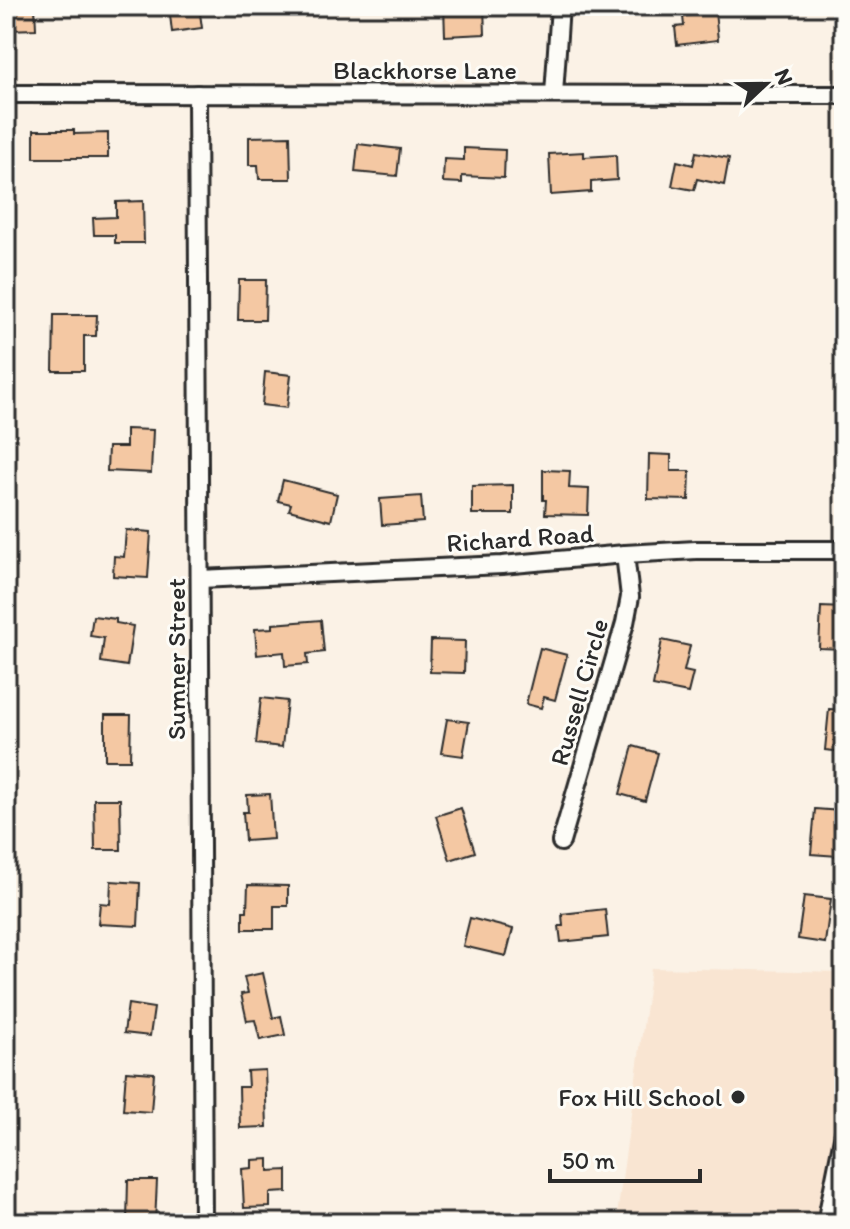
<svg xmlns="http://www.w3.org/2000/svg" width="850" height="1229" viewBox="0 0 850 1229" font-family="Itim,sans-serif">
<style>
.built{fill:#f9e5d2}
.building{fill:#f4c8a3;stroke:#2b2b2b;stroke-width:2}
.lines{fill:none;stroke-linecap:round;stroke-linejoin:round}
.minor-casing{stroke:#2b2b2b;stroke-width:22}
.minor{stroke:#fdfcf7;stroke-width:16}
.poi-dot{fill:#2b2b2b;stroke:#fdfcf7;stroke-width:3}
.labels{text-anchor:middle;stroke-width:6;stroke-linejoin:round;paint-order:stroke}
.street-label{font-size:26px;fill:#2b2b2b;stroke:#fdfcf7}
.poi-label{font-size:26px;fill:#2b2b2b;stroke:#fdfcf7;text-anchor:end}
</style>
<rect width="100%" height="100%" fill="#fbf2e6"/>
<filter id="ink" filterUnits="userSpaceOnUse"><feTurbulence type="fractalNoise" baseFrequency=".0125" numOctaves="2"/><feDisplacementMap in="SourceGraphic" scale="16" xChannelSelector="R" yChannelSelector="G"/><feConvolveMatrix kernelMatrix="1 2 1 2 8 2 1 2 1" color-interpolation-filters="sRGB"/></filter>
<g filter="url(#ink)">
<polygon class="built" points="651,968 844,972 844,1223 616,1223"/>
<g class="building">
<polygon points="6,6 35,6 36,29 6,30"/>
<polygon points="169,6 199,6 202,28 172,32"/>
<polygon points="444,6 484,6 485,34 445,36"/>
<polygon points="715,12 718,40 677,45 675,27 684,26 683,16"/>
<polygon points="34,130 74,130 74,134 108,133 108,158 34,158"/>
<polygon points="290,136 291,179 259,179 258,165 249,165 249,137"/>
<polygon points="358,144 400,149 397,176 355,172"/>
<polygon points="464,148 505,150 504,178 462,176 462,183 443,182 444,159 464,160"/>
<polygon points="584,152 584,157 616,155 617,180 591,182 591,192 551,195 549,154"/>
<polygon points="696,152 729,158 724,185 697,179 694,190 672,186 677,161 693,165"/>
<polygon points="143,201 144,243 115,243 115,235 94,235 93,218 116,217 116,202"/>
<polygon points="239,280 266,280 265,320 238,320"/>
<polygon points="54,315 97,315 96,336 84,336 84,371 53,371"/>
<polygon points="265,372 291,375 287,408 262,405"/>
<polygon points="126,429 153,430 151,473 107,471 108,447 126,447"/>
<polygon points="649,454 671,455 671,471 690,471 689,500 648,499"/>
<polygon points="543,470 570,471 569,488 589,489 588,515 545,514 546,500 543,500"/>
<polygon points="283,480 337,494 331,521 289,510 291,504 278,501"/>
<polygon points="513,485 513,514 472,514 472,486"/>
<polygon points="421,496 423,522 382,525 380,499"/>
<polygon points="126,530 151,532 148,578 113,576 114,556 124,557"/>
<polygon points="821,607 844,608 844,649 819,648"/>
<polygon points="93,616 116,619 116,623 133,626 127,666 101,662 104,638 90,636"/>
<polygon points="321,620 324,652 307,654 308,664 285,666 284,652 257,655 255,629 273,628 273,624"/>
<polygon points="431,640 465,641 464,673 430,672"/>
<polygon points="662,640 690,646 684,671 693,673 688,693 653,686"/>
<polygon points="540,648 567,655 555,700 544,697 541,708 526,704"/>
<polygon points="261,698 287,701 282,747 256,744"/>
<polygon points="829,709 844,710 844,752 825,750"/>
<polygon points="105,715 131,715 130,760 105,760"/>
<polygon points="447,719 469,722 463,756 441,753"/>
<polygon points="633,746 658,753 645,801 620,794"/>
<polygon points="270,794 273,839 245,841 243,812 248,812 247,795"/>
<polygon points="94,799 120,799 121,850 95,850"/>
<polygon points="461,808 475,852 450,860 436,816"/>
<polygon points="815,809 841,811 838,856 811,854"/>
<polygon points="111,881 140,883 138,926 98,924 100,903 110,904"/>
<polygon points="248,885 288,886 288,906 274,906 274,929 243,929 243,911 247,911"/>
<polygon points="804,896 831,899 825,943 798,939"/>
<polygon points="605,909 608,937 561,942 559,926 563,926 562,914"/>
<polygon points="470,918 513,929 506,956 463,946"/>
<polygon points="263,973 273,1018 281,1016 285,1035 260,1040 255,1020 247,1021 241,994 248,993 244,977"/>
<polygon points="128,1004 154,1008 150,1036 124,1033"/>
<polygon points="265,1070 267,1127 240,1128 239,1087 248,1087 247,1071"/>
<polygon points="126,1071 154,1073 151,1112 123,1110"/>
<polygon points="269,1159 269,1171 287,1170 287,1192 270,1193 270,1207 244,1208 242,1169 252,1168 252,1160"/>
<polygon points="128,1180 157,1180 155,1223 127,1222"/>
</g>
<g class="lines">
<defs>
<g id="minor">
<polyline points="6,94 844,95"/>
<polyline points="197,94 203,1223"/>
<polyline points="554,94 560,6"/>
<polyline points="200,579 502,565 625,554 696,550 844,550"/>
<polyline points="561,842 625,623 630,597 625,554"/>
<polyline points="826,1223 844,1133"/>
</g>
</defs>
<use href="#minor" class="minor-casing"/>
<use href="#minor" class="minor"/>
</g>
</g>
<circle class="poi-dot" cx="738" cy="1097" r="8"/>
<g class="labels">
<g class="street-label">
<text x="425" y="79">Blackhorse Lane</text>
<text transform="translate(520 538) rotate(-4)" y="9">Richard Road</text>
<text transform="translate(176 659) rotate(-90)" y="9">Sumner Street</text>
<text transform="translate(579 692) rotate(-74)" y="9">Russell Circle</text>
</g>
<g class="poi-label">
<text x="722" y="1106">Fox Hill School</text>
</g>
</g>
<rect width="850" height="1229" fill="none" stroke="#fdfcf7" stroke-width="32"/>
<rect x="16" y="16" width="818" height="1197" fill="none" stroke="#2b2b2b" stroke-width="3" filter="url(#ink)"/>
<g transform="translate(766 84) rotate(68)" stroke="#fdfcf7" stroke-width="6" paint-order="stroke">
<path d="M0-6L14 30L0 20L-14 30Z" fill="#2b2b2b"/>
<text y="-12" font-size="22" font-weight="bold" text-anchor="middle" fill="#2b2b2b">N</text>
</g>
<path d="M550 1169v12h150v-12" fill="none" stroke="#2b2b2b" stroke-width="4"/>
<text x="562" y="1169" font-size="24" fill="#2b2b2b" stroke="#fdfcf7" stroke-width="6" paint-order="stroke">50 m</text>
</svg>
